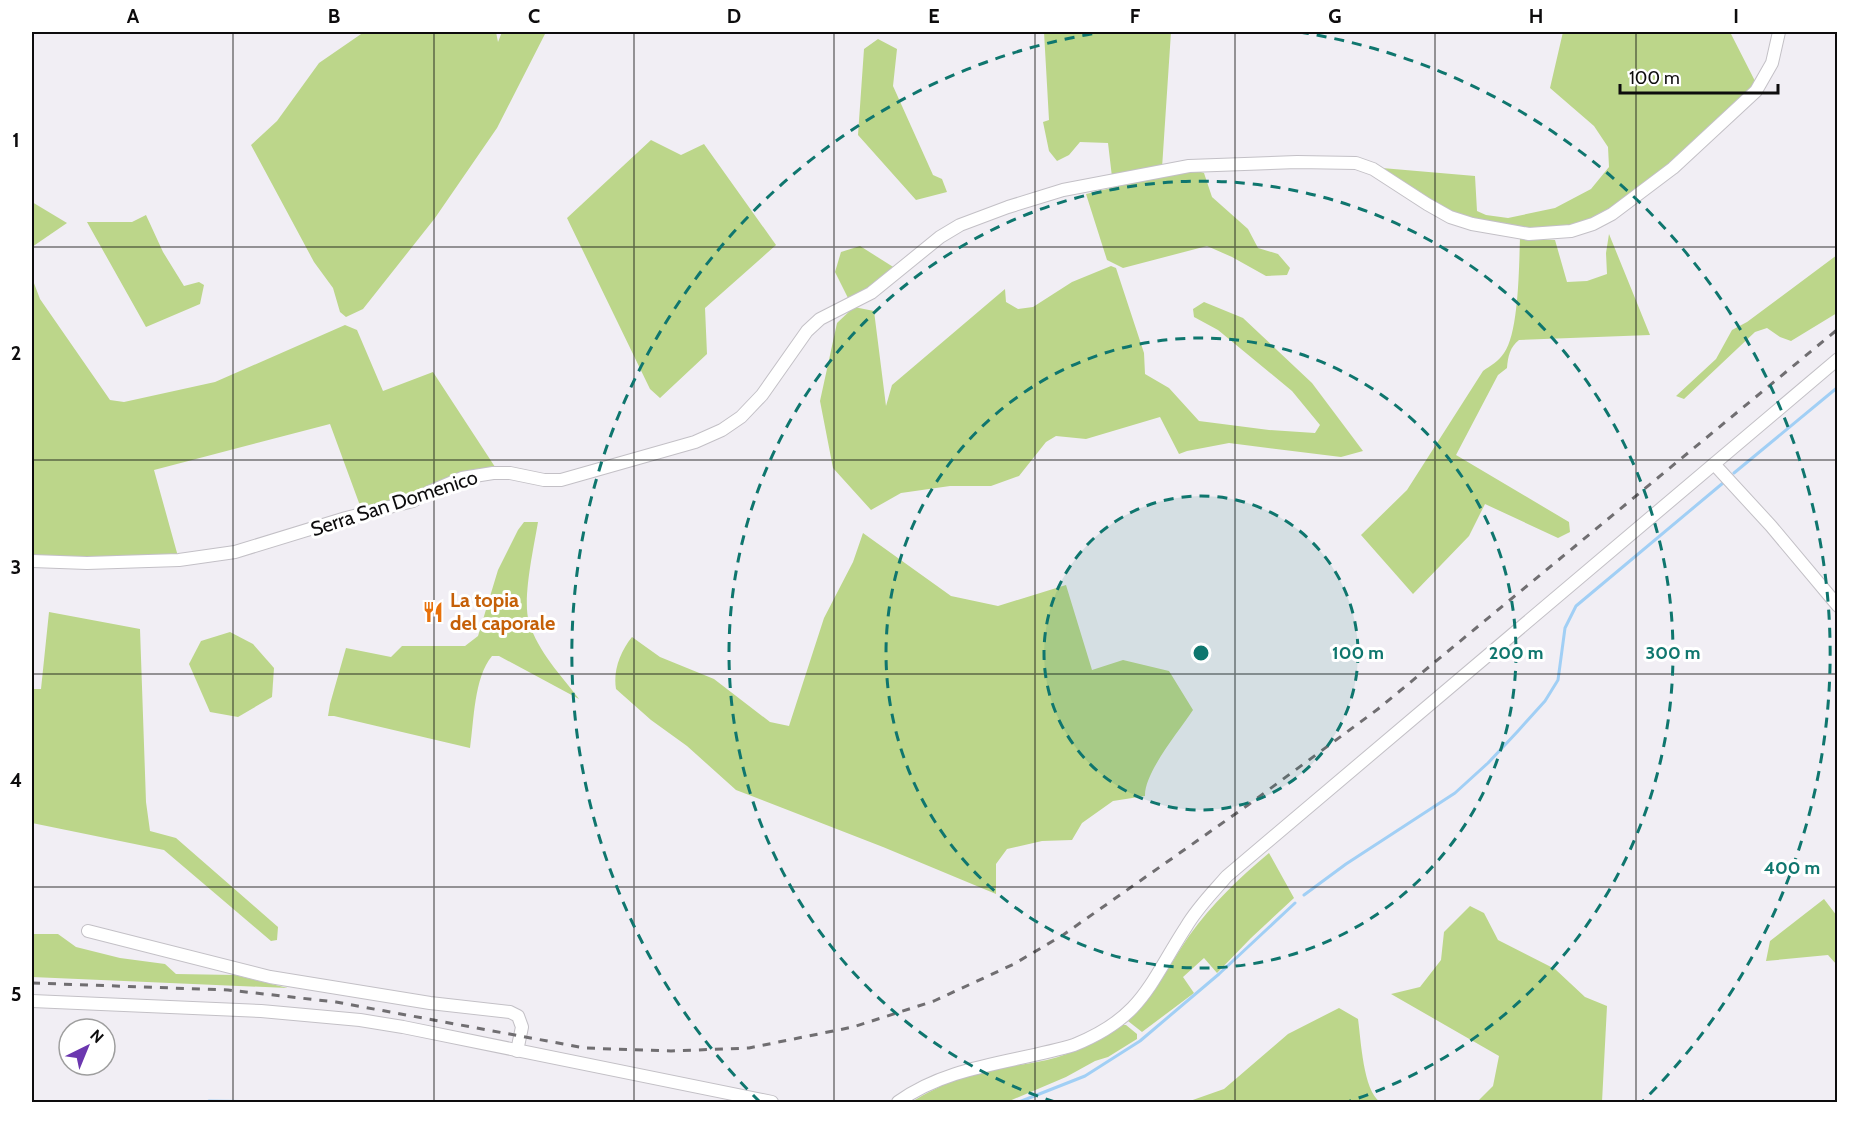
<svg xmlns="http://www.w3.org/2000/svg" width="1869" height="1134" viewBox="0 0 1869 1134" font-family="Cabin,sans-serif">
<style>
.green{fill:#bcd68a}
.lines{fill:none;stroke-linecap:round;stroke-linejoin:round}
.stream{stroke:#a1cff5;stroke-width:3}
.minor-casing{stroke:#c3c0c6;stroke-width:14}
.minor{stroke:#fff;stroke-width:12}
.rail{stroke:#706e71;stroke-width:3;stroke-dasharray:8 8;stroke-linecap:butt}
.grid{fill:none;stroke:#0d0c0d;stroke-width:1.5;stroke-opacity:0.55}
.ring{fill:none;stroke:#0f766e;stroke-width:3;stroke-dasharray:10 8}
.labels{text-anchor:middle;stroke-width:6;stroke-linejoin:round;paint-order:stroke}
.street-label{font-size:20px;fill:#0d0c0d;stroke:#fff}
.food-label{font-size:20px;font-weight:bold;fill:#c56008;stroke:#fff;text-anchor:start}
.centre{fill:#0f766e;stroke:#fff;stroke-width:3}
.ring-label{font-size:18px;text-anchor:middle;font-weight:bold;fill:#0f766e;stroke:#fff;stroke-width:6;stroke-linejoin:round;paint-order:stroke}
.neatline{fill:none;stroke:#0d0c0d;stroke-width:2}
.grid-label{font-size:20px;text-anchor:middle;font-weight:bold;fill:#0d0c0d}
</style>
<rect width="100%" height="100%" fill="#f1eef4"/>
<g class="green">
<polygon points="364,32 496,32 498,42 502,32 546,32 497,128 435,218 363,309 346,317 340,312 333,288 314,262 251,145 277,121 319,63"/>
<polygon points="1044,32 1171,32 1162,168 1112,177 1108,143 1080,142 1069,155 1057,161 1049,151 1043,122 1049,120"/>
<polygon points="1563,32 1730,32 1756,83 1690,148 1615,208 1588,223 1547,231 1487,224 1449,211 1382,168 1475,176 1477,211 1486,215 1508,218 1555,208 1591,189 1609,167 1608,147 1594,126 1550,88"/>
<polygon points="878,39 897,49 893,86 933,175 942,179 947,192 916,200 858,135 864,49"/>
<polygon points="651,140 681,155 704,144 776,245 705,308 707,354 660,398 650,389 567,218"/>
<polygon points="1191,169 1204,173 1212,197 1248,229 1258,248 1278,254 1290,268 1287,275 1266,276 1232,257 1207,246 1123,268 1107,260 1086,194"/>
<polygon points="32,202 67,223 32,247"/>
<polygon points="146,215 163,252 184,286 199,282 204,285 200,304 146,327 87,222 132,222"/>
<path d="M1609,234L1650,335L1519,340C1510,347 1508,356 1507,368L1498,375L1456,455L1569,522L1570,532L1558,538L1485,504L1469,536L1413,594L1361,535L1407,490L1483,371C1490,366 1499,361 1504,353C1519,333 1519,265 1520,238L1555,240L1567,282L1587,281L1607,274L1606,253Z"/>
<polygon points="860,246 898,270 849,300 835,272 841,252"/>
<polygon points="1837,255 1837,313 1791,341 1780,337 1767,328 1755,332 1684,399 1676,396 1716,359 1732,330 1747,322"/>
<polygon points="1111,266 1116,268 1144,353 1145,374 1169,388 1199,421 1269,430 1315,433 1320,425 1292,391 1218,330 1194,317 1193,309 1204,302 1243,318 1312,383 1363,451 1341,457 1229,443 1187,451 1179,454 1160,417 1086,439 1056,436 1046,442 1019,476 991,486 950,486 901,493 871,510 833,468 820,401 837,323 854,307 874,311 886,406 892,385 1005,289 1006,302 1018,309 1033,307 1072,282"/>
<polygon points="32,278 40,299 110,400 124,402 215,382 345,325 357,330 383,391 433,372 497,470 362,511 330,424 154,470 179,560 32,561"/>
<path d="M524,522H538C534,547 522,599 529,622C538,652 561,675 579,699L499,656H492C474,677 474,721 470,748L334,716H328L330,704L346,648L391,657L402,646H465L478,636L498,570L518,530Z"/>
<path d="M863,533L951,596L998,606L1066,585L1092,670L1123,660L1169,671L1193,710C1179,731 1144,773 1145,796L1113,801L1082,823L1072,840L1042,841L1007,849L996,864V894L883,847L736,790L687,746L651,720L616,689C613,671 620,652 632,637L660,657L714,679L770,722L789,726L824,618L853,562Z"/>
<polygon points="49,612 140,629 146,802 150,831 176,838 278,927 277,940 271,941 164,850 32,823 32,689 41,689"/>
<polygon points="230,632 253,644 274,668 272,697 238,717 210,712 189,664 201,641"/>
<path d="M1269,853L1294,898L1251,938L1217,973L1204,958L1183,977L1194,993L1142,1032L1128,1021C1155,996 1169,965 1189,936C1212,904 1239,878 1269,853Z"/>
<polygon points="1824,899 1837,916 1837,965 1828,955 1766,961 1770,941"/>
<polygon points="1470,906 1484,913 1498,940 1555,969 1585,997 1607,1006 1602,1102 1477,1102 1493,1086 1499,1056 1391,994 1420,987 1441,960 1444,932"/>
<polygon points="32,934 58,934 76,947 120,958 165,964 176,974 235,975 288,988 32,977"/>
<path d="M1339,1008L1358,1019C1361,1040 1363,1090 1380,1102H1187L1224,1089L1288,1034Z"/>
<path d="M1123,1025H1126L1137,1034V1039L1108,1057L1095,1061L1066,1077L1007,1102H911C927,1093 943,1084 961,1078C989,1068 1019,1066 1047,1060C1075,1053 1099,1041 1123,1025Z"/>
</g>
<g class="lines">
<g class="stream">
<polyline points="1734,473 1838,387"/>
<polyline points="1304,895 1346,864 1455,793 1488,763 1518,731 1545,701 1558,680 1565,628 1576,606 1723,483"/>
<polyline points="209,1101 281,1102"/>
<polyline points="1019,1102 1085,1076 1140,1041 1219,974 1295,903"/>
</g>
<defs>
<g id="minor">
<polyline points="1714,464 1771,526 1838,606"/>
<polyline points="32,561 87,563 179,560 235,552 346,518 413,501 429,492 462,478 493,473 510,473 544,480 561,480 695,442 722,430 741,417 762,395 807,331 820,319 871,293 940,237 960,225 1008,207 1063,190 1189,166 1297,162 1356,163 1373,169 1427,204 1450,217 1472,224 1529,234 1571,231 1593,224 1612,214 1673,168 1756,91 1772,63 1779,32"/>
<polyline points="88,931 270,977 430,1003 510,1012 518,1016 522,1027 517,1051"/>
<polyline points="32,1001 261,1011 360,1020 403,1027 772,1102"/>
<path d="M898,1102C949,1065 1014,1063 1074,1045C1143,1017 1149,984 1186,927C1197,908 1213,892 1227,876L1838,359"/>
</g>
</defs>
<use href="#minor" class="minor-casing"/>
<use href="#minor" class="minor"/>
<polyline class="rail" points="32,983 228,990 336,1002 585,1048 671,1051 749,1048 853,1027 934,1001 1014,964 1063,935 1248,805 1378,709 1838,329"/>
</g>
<path class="grid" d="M233,32V1102M434,32V1102M634,32V1102M834,32V1102M1035,32V1102M1235,32V1102M1435,32V1102M1636,32V1102M32,247H1838M32,460H1838M32,674H1838M32,887H1838"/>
<circle cx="1201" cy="653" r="157" fill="#0f766e" fill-opacity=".12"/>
<g class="ring">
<circle cx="1201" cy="653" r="157"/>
<circle cx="1201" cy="653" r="315"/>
<path d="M1055 1102A472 472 0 1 1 1347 1102"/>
<path d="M760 1102A629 629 0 0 1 1103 32M1299 32A629 629 0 0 1 1642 1102"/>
</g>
<defs>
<symbol id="restaurant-bare" viewBox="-9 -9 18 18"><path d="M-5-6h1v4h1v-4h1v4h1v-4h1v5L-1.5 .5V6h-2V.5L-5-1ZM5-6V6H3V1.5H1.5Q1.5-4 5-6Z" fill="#e8710a" stroke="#fff" stroke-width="2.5" paint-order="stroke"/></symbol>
</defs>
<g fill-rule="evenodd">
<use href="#restaurant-bare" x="418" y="597" width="30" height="30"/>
</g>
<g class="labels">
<g class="street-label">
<text transform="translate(394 503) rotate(-18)" y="7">Serra San Domenico</text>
</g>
<g class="food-label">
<text x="450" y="607">La topia<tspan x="450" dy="23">del caporale</tspan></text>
</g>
</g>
<circle cx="1201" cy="653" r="9" class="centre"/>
<g class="ring-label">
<text x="1358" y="659">100 m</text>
<text x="1516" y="659">200 m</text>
<text x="1673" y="659">300 m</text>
<text x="1792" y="874">400 m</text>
</g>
<rect width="1869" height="1134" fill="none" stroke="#ffffff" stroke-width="66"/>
<g transform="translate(87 1047) rotate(43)"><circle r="28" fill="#ffffff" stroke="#9e9e9e" stroke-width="1.5"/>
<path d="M0-4.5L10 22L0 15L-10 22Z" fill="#6b37af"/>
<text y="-9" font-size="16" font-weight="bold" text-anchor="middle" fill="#0d0c0d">N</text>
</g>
<path d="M1620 84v9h158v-9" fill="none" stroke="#0d0c0d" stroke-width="3"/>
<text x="1629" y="84" font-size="18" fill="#0d0c0d" stroke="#ffffff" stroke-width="4.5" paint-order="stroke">100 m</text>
<rect x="33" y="33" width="1803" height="1068" class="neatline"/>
<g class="grid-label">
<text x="133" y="23">A</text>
<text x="334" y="23">B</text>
<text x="534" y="23">C</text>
<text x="734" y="23">D</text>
<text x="934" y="23">E</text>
<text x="1135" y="23">F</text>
<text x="1335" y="23">G</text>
<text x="1536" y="23">H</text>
<text x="1736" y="23">I</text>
<text x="16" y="147">1</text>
<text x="16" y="360">2</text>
<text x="16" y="574">3</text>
<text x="16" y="787">4</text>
<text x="16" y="1001">5</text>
</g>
</svg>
